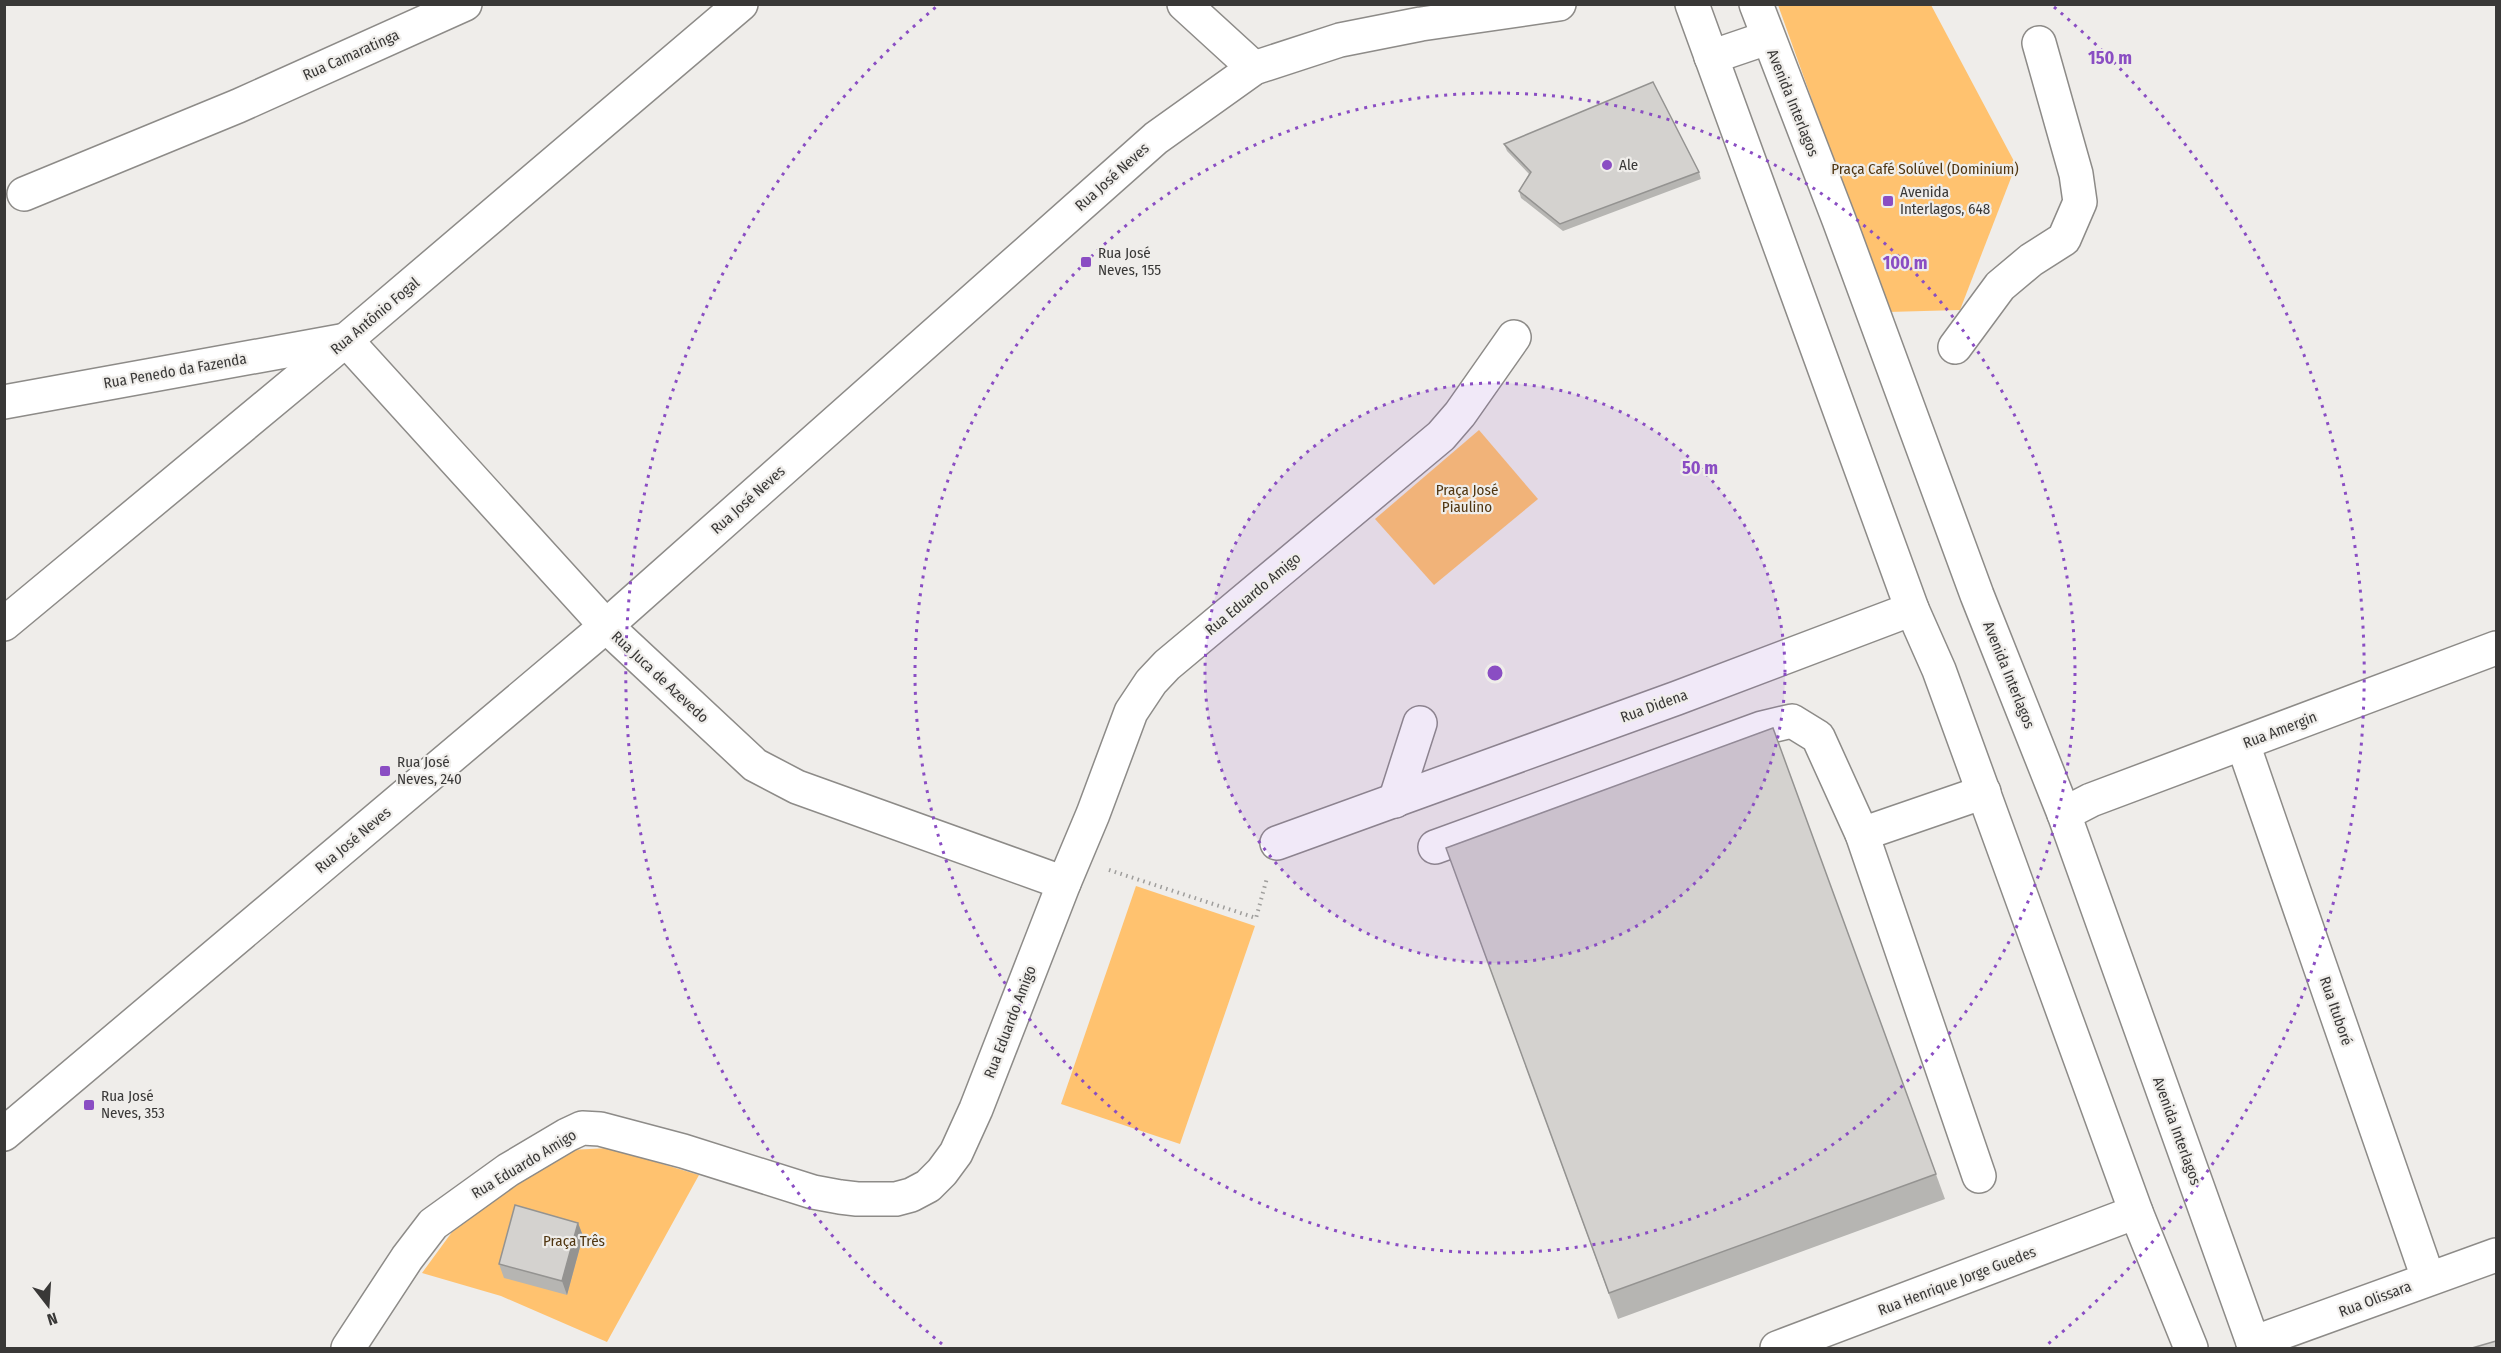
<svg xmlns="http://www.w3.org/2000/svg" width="2501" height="1353" viewBox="0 0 2501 1353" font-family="'Fira Sans Condensed',sans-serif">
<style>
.park{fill:#ffc26f}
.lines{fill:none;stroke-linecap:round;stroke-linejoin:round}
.minor-casing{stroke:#8d8b88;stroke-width:36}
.major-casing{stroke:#8d8b88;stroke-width:36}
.path{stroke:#9f9e9c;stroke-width:4;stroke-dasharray:1.5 4.5;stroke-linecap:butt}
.minor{stroke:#fff;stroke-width:33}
.major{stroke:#fff;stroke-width:33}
.wall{fill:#b6b5b2}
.shaded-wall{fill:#949391}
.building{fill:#d4d2cf;stroke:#949391;stroke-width:1.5}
.ring{fill:none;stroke:#8a4dc3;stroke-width:3;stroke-dasharray:3 6}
.poi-dot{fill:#8a4dc3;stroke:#efedea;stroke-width:2}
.labels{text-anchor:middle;stroke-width:4.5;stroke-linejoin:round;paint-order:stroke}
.street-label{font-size:15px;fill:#393837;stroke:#efedea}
.poi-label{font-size:15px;fill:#393837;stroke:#efedea;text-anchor:start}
.park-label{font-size:15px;fill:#503611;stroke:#efedea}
.centre{fill:#8a4dc3;stroke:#efedea;stroke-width:3}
.ring-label{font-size:18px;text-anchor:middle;font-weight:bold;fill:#8a4dc3;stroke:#efedea;stroke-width:4.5;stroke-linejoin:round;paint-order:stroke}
</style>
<rect width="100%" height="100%" fill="#efedea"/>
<g class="park">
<polygon points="1778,5 1931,5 2016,165 1960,310 1888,312"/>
<polygon points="1479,430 1538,499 1434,585 1375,519"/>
<polygon points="1136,886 1255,926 1180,1144 1061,1104"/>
<polygon points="609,1148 699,1175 607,1342 501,1296 422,1273 452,1232 512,1186 570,1150"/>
</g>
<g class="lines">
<defs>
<g id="minor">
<polyline points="1184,4 1254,68"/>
<polyline points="1711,57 1767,38"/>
<polyline points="24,194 238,106 465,4"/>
<polyline points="1955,347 2000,286 2031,260 2064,239 2080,202 2076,174 2039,43"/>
<polyline points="4,402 346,340 606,626 755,765 797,787 1064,883"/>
<polyline points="4,624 346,340 741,4"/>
<polyline points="2243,744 2428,1278"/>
<polyline points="1395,801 1420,723"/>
<polyline points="2064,814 2091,800 2496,648"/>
<polyline points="1862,834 1984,792"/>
<polyline points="1277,843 1677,698 1912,609"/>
<polyline points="1435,847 1762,728 1792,721 1818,737 1862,834 1979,1176"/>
<polyline points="4,1134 606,626 1156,138 1254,68 1340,40 1421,24 1559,4"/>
<polyline points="2253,1343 2496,1255"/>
<polyline points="348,1348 407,1258 433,1224 508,1170 567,1135 582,1128 600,1129 683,1151 813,1192 840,1197 857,1199 896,1199 911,1195 928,1186 942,1172 956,1153 976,1109 1064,883 1093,814 1131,712 1151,682 1167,665 1441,436 1460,414 1514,337"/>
<polyline points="1777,1348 2136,1212"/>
</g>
<g id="major">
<polyline points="1692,4 1912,609 1939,670 2136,1212 2191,1348"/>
<polyline points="1756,4 1839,220 1977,595 2064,814 2255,1348"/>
</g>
</defs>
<use href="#minor" class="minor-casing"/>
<use href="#major" class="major-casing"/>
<polyline class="path" points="1109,870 1256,918 1267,878"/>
<use href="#minor" class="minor"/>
<use href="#major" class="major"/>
</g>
<g class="wall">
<polygon points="1504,144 1699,172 1701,179 1563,231 1521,198 1519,191 1529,174 1507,151"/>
<polygon points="1773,728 1945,1199 1618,1319 1446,848"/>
<polygon points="578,1223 583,1236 567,1295 504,1278 499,1264"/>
</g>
<polygon class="shaded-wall" points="578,1223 583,1236 567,1295 562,1281"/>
<g class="building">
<polygon points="1653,82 1699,172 1560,224 1519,191 1531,172 1504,144"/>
<polygon points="1773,728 1936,1174 1609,1293 1446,848"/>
<polygon points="515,1205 578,1223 562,1281 499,1264"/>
<polygon points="2496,1341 2496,1348 2472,1348"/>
</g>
<circle cx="1495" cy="673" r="290" fill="#8a4dc3" fill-opacity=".12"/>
<g class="ring">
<circle cx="1495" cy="673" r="290"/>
<circle cx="1495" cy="673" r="580"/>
<path d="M942 1344A870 870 0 0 1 936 7M2054 7A870 870 0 0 1 2048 1344"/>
</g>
<g class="poi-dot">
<circle cx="1607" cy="165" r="6"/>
<rect x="1882" y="195" width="12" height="12" rx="3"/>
<rect x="1080" y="256" width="12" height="12" rx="3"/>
<rect x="379" y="765" width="12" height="12" rx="3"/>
<rect x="83" y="1099" width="12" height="12" rx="3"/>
</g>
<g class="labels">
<g class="street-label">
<text transform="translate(351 55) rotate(-24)" y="5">Rua Camaratinga</text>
<text transform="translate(1793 103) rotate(68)" y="5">Avenida Interlagos</text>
<text transform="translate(1112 177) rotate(-42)" y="5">Rua José Neves</text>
<text transform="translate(375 316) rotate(-40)" y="5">Rua Antônio Fogal</text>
<text transform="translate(175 371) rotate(-10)" y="5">Rua Penedo da Fazenda</text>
<text transform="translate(748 500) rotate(-42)" y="5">Rua José Neves</text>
<text transform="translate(1253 594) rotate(-40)" y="5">Rua Eduardo Amigo</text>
<text transform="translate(2009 675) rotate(68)" y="5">Avenida Interlagos</text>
<text transform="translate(660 677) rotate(43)" y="5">Rua Juca de Azevedo</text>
<text transform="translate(1654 706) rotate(-20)" y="5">Rua Didena</text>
<text transform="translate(2280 730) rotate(-21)" y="5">Rua Amergin</text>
<text transform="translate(353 840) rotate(-40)" y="5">Rua José Neves</text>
<text transform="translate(2336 1011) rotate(71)" y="5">Rua Ituboré</text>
<text transform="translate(1010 1022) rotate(-69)" y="5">Rua Eduardo Amigo</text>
<text transform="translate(2177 1131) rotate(70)" y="5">Avenida Interlagos</text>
<text transform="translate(524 1164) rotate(-31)" y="5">Rua Eduardo Amigo</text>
<text transform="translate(1957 1281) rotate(-21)" y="5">Rua Henrique Jorge Guedes</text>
<text transform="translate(2375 1299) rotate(-21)" y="5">Rua Olissara</text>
</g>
<g class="poi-label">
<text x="1619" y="170">Ale</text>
<text x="1900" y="197">Avenida<tspan x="1900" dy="17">Interlagos, 648</tspan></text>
<text x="1098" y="258">Rua José<tspan x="1098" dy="17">Neves, 155</tspan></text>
<text x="397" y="767">Rua José<tspan x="397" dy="17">Neves, 240</tspan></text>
<text x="101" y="1101">Rua José<tspan x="101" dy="17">Neves, 353</tspan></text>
</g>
<g class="park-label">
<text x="1925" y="174">Praça Café Solúvel (Dominium)</text>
<text x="1467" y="495">Praça José<tspan x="1467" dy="17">Piaulino</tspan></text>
<text x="574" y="1246">Praça Três</text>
</g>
</g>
<circle cx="1495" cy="673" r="9" class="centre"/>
<g class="ring-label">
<text x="2110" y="64">150 m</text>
<text x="1905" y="269">100 m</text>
<text x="1700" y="474">50 m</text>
</g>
<rect width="2501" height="1353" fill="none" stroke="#393837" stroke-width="12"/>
<g transform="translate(48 1305) rotate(163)" stroke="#efedea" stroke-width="4.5" paint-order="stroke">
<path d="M0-4.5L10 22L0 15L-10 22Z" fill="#393837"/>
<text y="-9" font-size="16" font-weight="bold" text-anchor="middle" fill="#393837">N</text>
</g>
</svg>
